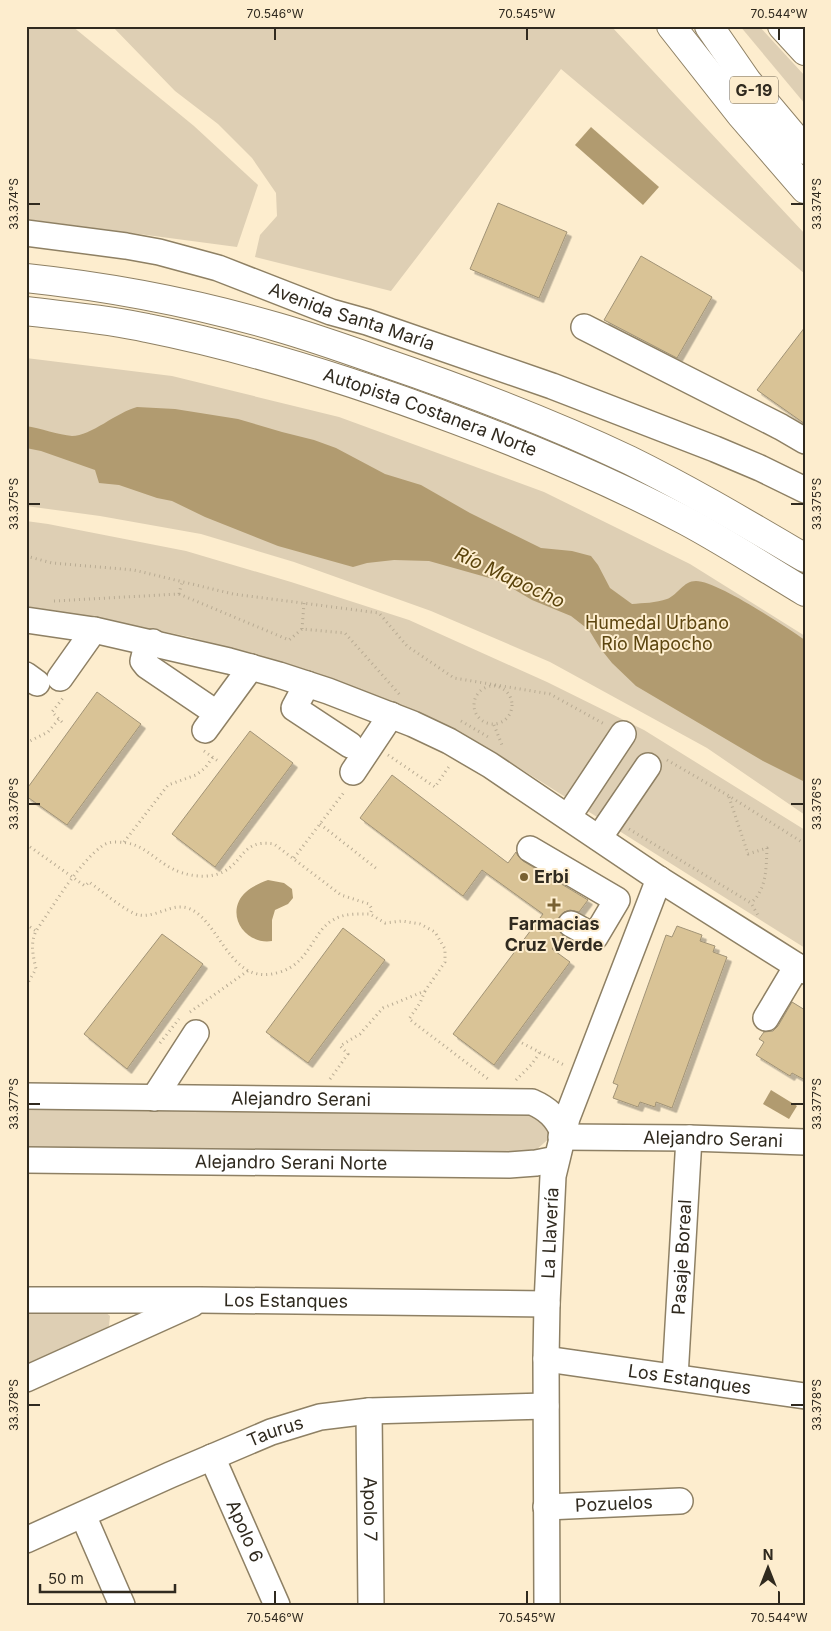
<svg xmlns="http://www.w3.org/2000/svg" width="831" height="1631" viewBox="0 0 831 1631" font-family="Inter,sans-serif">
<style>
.green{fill:#decfb4}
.water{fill:#b19b70}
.building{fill:#d9c396;stroke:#a19376;filter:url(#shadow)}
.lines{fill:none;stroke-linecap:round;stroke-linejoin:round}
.minor-casing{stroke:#8e8064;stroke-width:28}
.major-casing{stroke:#8e8064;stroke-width:30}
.highway-casing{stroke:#8e8064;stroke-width:30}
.path{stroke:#b8ab93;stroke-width:3;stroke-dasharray:1 4;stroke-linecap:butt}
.minor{stroke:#fff;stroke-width:25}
.major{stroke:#fff;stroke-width:28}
.highway{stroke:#fff;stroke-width:28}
.ticks{fill:none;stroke:#302a1f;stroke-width:2}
.poi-dot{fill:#796132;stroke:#fdedce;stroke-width:2}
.labels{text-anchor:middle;stroke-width:4;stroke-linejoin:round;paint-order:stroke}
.shield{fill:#fdedce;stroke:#6e6454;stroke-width:1}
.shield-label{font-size:16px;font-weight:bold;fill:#302a1f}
.street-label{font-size:18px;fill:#302a1f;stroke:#fdedce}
.park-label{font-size:18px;fill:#5c450f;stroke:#fdedce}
.poi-label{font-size:18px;font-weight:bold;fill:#302a1f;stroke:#fdedce;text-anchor:start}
.water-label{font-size:19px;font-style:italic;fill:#5a430b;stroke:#fdedce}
.neatline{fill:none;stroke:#302a1f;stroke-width:2}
.ticks-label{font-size:12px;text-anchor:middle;fill:#302a1f}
</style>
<defs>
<filter id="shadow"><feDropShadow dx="4.5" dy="4.5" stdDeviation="0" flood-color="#0004"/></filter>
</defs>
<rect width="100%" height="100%" fill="#fdedce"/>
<g class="green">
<polygon points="26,26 72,26 194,126 258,185 237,247 26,219"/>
<polygon points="112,26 611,26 805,234 805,274 561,69 391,291 255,257 260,235 277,216 276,193 252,158 218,124 175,91"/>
<polygon points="740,26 759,26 805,76 805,104"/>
<polygon points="26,358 172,376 339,417 544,492 690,564 805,636 805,815 707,748 550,662 431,611 294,562 201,534 100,516 26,506"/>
<polygon points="26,521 48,524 186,551 291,582 409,620 547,682 644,730 805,830 805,948 494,752 425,716 310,672 190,637 132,625 26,606"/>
<polygon points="26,1102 541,1110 552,1136 536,1150 476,1159 26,1156"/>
<polygon points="100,1308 110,1316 109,1326 103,1331 26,1364 26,1309"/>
</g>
<g class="water">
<polygon points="591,127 659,187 643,205 575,145"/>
<path d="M137,407L175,409L238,419L282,432L314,440L336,448L385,474L421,485L470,513L541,548L572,551L591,556L598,565L610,588L632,604C643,603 656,603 667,599C678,595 683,581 696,581C717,581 785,626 805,640V782L763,761L636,686L612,663L600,648L589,630L571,616L532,600L500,581L429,561L394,560L367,563L353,567L278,546L205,517L172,501L157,498L119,485L99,483L95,470L41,451L26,448V426C40,428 59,435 72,436C91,436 117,412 137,407Z"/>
<path d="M268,880L284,883L292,889L293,898L288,904L275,910L272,920V941C250,945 229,922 239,901C244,890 257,884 268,880Z"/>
<polygon points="771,1090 797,1106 789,1119 763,1104"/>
</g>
<g class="building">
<polygon points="498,203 567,232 539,298 470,269"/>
<polygon points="641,256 712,297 677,358 604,320"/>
<polygon points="805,327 805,424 757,390"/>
<polygon points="97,692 141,724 67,825 26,796 26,790"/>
<polygon points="250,731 293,763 215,867 172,834"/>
<polygon points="392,775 508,863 516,852 518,856 523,861 588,900 579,912 570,910 564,912 559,917 557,925 559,931 563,935 552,949 570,962 494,1065 453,1034 543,914 482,870 463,896 360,818"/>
<polygon points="677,926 702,935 700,941 715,946 713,952 727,957 672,1108 656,1102 655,1107 640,1102 638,1107 613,1098 618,1085 613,1083 666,935 672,937"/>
<polygon points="343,928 385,960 308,1063 266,1032"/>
<polygon points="162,934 203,964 127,1069 84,1034"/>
<polygon points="792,1002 805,1010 805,1080 792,1073 790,1076 756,1055 764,1042 759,1039 764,1032 773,1031 778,1026"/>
</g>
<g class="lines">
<defs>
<g id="minor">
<path id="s1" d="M26,233L126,246L159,252L218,268L331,312L367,322L552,386L715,449L760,468L805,490"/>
<polyline points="584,327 781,427 805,441"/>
<polyline points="26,620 94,630 229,661 279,675 328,691 413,724 449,741 490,765 659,879 805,971"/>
<polyline points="153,642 145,653 143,661 147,666 206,706"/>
<polyline points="26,675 37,683"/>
<polyline points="60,678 94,630"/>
<polyline points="307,684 294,708 350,745"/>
<polyline points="205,730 251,667"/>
<polyline points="353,772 391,715"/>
<polyline points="568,817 623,734"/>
<polyline points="599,838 648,766"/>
<polyline points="530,849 617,900 595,937 571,924"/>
<polyline points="766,1018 797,966"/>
<path id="s2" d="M26,1096L532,1102C548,1109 556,1117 563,1132"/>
<polyline points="154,1098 196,1033"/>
<path id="s3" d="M561,1137L689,1138L805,1142"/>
<path id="s4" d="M26,1160L509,1165L536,1163L556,1159"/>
<path id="s5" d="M26,1300H200L547,1304"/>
<path id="s6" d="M546,1359L805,1396"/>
<path id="s7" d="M675,1377L689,1138"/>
<polyline points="26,1379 192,1304"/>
<path id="s8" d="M369,1411L371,1605"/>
<path id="s9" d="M212,1457L277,1605"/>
<path id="s10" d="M546,1507L680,1501"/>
<polyline points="83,1515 122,1605"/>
<path id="s11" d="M26,1540L170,1475L271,1432L320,1417L369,1411L546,1406"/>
<path id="s12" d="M547,1605L546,1359L547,1304L553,1176L567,1118L659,879"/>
</g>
<g id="major">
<polyline points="671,26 741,115 805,189"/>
<polyline points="709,26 747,81 805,150"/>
<polyline points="782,26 805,51"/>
</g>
<g id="highway">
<path d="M26,278C111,287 195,303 277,327C312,337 346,349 380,361C465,390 549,422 629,460C690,490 747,524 805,558"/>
<path id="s13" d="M26,311C66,316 107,319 147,328C252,349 355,382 456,420C534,449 612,482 686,521C727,543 765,568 805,592"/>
</g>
</defs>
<use href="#minor" class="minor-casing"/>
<use href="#major" class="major-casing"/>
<use href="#highway" class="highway-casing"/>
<g class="path">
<polyline points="26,556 52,563 134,570 233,594 379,613 407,646 454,678 550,694 606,725"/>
<polyline points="179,594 289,640 302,629 345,633 400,695"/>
<polyline points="54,601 179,594 182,582"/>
<polyline points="302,629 304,603"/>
<circle cx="493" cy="705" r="19"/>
<polyline points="461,721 490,738"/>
<polyline points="62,722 52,712 63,698"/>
<polyline points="494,725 502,745"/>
<polyline points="26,743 48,732 59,719"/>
<polyline points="204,751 218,761"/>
<polyline points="388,755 435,787 450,765"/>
<polyline points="667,760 729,796 805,844"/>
<path d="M729,797L748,854L767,848C766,868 767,889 751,903"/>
<polyline points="320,824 377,869"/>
<polyline points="629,829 751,903 759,917"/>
<polyline points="124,842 168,785 196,775 205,768 213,757"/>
<path d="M26,844L85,886L89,882C99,889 129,914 139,915C161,918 176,897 197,913C224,934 234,987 280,972C310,963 312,932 333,920C344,913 358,914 370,914L372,909L369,904L341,895L274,844C238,838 245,868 214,875C202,878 184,875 173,869C151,858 144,842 116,842C111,842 106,843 102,846C77,865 54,905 36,931C30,944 33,955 36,969L26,986"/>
<polyline points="294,858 345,791"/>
<polyline points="26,924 36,931"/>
<polyline points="425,991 420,1003 409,1019 488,1079"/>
<polyline points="190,1012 249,970"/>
<polyline points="160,1043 179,1019"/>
<polyline points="522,1043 566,1066"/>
<polyline points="330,1079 348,1054 340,1046 360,1034 383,1008 425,991 445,962 445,949 435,932 420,924 402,921 385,923 370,914"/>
<polyline points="516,1080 532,1064 540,1052"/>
</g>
<use href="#minor" class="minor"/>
<use href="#major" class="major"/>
<use href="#highway" class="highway"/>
</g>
<path class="ticks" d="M275,28V40M527,28V40M779,28V40M28,204H40M791,204H804M28,504H40M791,504H804M28,804H40M791,804H804M28,1104H40M791,1104H804M28,1405H40M791,1405H804M275,1591V1604M527,1591V1604M779,1591V1604"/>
<g class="poi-dot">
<circle cx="524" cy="877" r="5"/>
<path d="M551.5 897.5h5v5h5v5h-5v5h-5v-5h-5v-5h5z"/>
</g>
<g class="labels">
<rect class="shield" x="730" y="76.5" width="48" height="27" rx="4"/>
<g class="shield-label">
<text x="754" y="96">G-19</text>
</g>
<g class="street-label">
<text dy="6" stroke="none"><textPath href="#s1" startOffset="338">Avenida Santa María</textPath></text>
<text dy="6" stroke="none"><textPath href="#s13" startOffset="418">Autopista Costanera Norte</textPath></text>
<text dy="6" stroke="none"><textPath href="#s2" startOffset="275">Alejandro Serani</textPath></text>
<text dy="6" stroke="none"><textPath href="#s3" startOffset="152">Alejandro Serani</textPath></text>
<text dy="6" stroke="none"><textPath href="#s4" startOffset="265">Alejandro Serani Norte</textPath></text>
<text dy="6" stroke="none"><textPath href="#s12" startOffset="372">La Llavería</textPath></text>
<text dy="6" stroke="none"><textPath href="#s7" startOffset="120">Pasaje Boreal</textPath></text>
<text dy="6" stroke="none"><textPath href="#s5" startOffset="260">Los Estanques</textPath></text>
<text dy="6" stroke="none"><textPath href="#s6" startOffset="145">Los Estanques</textPath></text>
<text dy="6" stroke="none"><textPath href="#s11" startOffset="272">Taurus</textPath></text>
<text dy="6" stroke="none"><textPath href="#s10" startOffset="68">Pozuelos</textPath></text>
<text dy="6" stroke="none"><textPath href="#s8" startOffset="98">Apolo 7</textPath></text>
<text dy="6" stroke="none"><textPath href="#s9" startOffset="81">Apolo 6</textPath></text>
</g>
<g class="park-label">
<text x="657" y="629">Humedal Urbano<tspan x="657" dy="21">Río Mapocho</tspan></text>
</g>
<g class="poi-label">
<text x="534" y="883">Erbi</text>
<text x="554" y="930" text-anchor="middle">Farmacias<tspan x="554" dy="21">Cruz Verde</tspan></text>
</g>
<g class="water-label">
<text transform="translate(510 577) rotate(25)" y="7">Río Mapocho</text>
</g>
</g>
<rect width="831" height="1631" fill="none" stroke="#fdedce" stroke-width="55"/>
<g transform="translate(768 1568)" stroke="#fdedce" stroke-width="4" paint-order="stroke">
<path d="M0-4L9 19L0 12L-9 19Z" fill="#302a1f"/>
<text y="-8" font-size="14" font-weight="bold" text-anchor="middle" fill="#302a1f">N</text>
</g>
<path d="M40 1584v8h135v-8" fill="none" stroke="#302a1f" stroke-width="2.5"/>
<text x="48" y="1584" font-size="15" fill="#302a1f" stroke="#fdedce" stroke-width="4" paint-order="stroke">50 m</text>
<rect x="28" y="28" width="776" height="1576" class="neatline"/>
<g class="ticks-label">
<text x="275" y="18">70.546°W</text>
<text x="527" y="18">70.545°W</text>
<text x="779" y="18">70.544°W</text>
<text transform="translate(14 204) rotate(-90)" y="4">33.374°S</text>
<text transform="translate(817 204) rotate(-90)" y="4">33.374°S</text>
<text transform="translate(14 504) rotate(-90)" y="4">33.375°S</text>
<text transform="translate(817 504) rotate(-90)" y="4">33.375°S</text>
<text transform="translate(14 804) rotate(-90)" y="4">33.376°S</text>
<text transform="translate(817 804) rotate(-90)" y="4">33.376°S</text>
<text transform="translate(14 1104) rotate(-90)" y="4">33.377°S</text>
<text transform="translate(817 1104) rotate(-90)" y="4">33.377°S</text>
<text transform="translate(14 1405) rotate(-90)" y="4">33.378°S</text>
<text transform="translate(817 1405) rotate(-90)" y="4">33.378°S</text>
<text x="275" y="1622">70.546°W</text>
<text x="527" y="1622">70.545°W</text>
<text x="779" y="1622">70.544°W</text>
</g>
</svg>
